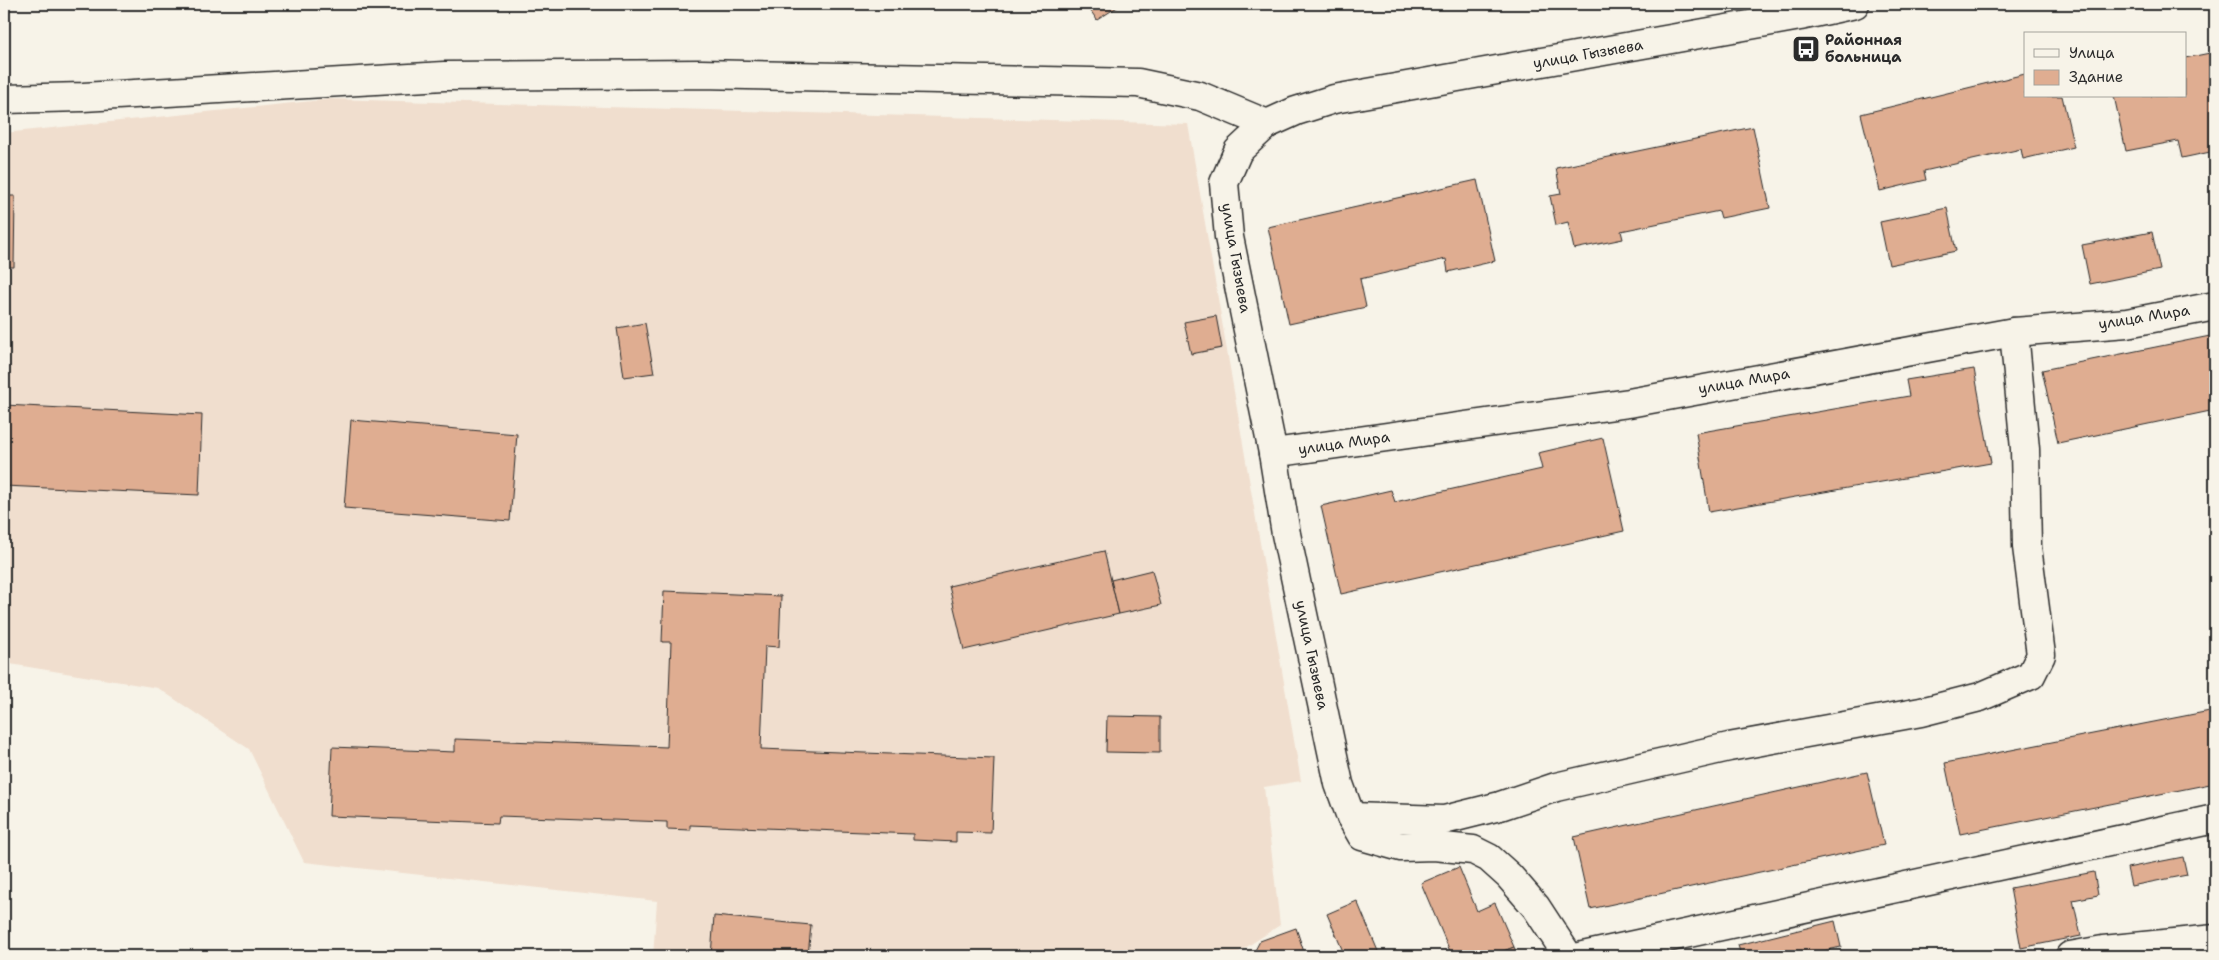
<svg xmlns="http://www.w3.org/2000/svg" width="2219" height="960" viewBox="0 0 2219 960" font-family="'Shantell Sans',sans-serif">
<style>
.built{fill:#f0dece}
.building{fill:#dfad91;stroke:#2b2b2b}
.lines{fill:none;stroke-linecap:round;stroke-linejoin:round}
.minor-casing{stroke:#2b2b2b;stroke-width:31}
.minor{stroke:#f7f3e8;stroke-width:28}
.labels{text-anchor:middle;stroke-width:5;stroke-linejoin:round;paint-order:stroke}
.poi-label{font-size:15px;font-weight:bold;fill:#2b2b2b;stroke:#f7f3e8;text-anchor:start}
.street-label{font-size:15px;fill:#2b2b2b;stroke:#f7f3e8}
</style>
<rect width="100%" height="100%" fill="#f7f3e8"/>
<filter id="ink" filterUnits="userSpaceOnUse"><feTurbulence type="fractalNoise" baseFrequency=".02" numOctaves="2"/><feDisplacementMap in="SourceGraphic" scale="10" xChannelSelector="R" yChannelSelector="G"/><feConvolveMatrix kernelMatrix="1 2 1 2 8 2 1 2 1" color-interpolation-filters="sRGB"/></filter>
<g filter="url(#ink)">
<polygon class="built" points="331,99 1188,124 1301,781 1264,787 1280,925 1233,956 653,956 657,901 304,862 249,749 158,688 4,663 4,133"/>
<g class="building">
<polygon points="1086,4 1122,4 1097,20"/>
<polygon points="2215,52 2215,151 2182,158 2178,141 2126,151 2114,96 2185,96 2185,58"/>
<polygon points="2025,74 2025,96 2062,96 2074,147 2023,159 2021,149 1924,171 1926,180 1880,191 1861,114"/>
<polygon points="1753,127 1770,208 1721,218 1719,211 1621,231 1623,239 1574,249 1568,222 1556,225 1550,196 1561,194 1556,168"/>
<polygon points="1477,180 1495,261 1448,272 1446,259 1360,279 1366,307 1289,324 1268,227"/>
<polygon points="4,196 15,196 14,267 4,267"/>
<polygon points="1947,208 1956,251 1889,265 1880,222"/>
<polygon points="2152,232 2160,270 2090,284 2082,245"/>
<polygon points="1216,316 1222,348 1191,354 1184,322"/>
<polygon points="645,323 654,373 624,377 617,328"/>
<polygon points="2215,335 2215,410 2058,443 2042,370"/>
<polygon points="1974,369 1991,463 1709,512 1696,433 1909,396 1906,380"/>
<polygon points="4,405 202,415 199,495 4,486"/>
<polygon points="351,420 517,434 510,521 344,508"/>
<polygon points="1603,438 1624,531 1341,594 1321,506 1391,490 1395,502 1542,469 1538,453"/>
<polygon points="1104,551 1119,614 964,650 949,586"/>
<polygon points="1152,570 1161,605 1119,614 1111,580"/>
<polygon points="664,591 781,596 779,647 765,646 761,749 994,758 991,833 956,832 956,842 913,840 913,834 690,825 690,830 667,829 667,822 499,816 498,823 329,816 332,747 455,752 455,739 667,747 671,642 662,642"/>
<polygon points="2215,710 2215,783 1960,834 1945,763"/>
<polygon points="1107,716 1160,717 1160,753 1106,752"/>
<polygon points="1867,772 1884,845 1590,909 1574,837"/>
<polygon points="2183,857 2187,875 2131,886 2127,868"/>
<polygon points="1459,867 1477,911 1495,903 1514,947 1491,956 1452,956 1421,883"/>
<polygon points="2094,872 2098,895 2073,900 2081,936 2021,948 2010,888"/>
<polygon points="1357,901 1380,956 1345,956 1327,914"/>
<polygon points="714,916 811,925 808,956 711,956"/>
<polygon points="1835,921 1841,947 1801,956 1741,956 1738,945"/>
<polygon points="1296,928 1304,952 1293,956 1252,956 1260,941"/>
<polygon points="1514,947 1518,956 1491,956"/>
</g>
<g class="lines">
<defs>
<g id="minor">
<polyline points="4,99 83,97 444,76 701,74 1138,83 1200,96 1267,124"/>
<polyline points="1273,453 1629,403 2014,332 2127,323 2215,306"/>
<polyline points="1351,817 1444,820 1500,806 1556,787 1729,747 1921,712 1980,697 2031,675 2041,655 2027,547 2025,449 2014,332"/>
<polyline points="1568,956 1536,907 1509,876 1489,858 1473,850 1434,846 1401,847 1362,836 1351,817 1339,784 1286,534 1273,453 1229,237 1224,183 1238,151 1267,124 1296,111 1334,99 1800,16 1855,4"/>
<polyline points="1583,956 2215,819"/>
<polyline points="2070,956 2103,950 2215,939"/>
</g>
</defs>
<use href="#minor" class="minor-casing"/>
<use href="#minor" class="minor"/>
</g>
</g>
<defs>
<symbol id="bus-square" viewBox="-11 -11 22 22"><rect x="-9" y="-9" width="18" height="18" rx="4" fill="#2b2b2b" stroke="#f7f3e8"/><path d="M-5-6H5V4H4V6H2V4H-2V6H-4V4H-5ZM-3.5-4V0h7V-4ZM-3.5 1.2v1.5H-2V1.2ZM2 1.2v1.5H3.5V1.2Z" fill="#fff"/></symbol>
</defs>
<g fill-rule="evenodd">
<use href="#bus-square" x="1790" y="33" width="32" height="32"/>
</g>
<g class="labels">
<g class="poi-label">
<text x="1825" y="45">Районная<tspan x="1825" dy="17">больница</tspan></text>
</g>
<g class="street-label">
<text transform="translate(1588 54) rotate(-10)" y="5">улица Гызыева</text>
<text transform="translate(1236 258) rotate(80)" y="5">улица Гызыева</text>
<text transform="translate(2144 317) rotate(-9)" y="5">улица Мира</text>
<text transform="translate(1744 381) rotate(-10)" y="5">улица Мира</text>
<text transform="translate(1344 443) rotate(-8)" y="5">улица Мира</text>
<text transform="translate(1312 655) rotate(78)" y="5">улица Гызыева</text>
</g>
</g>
<rect width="2219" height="960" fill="none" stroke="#f7f3e8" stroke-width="20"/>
<rect x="10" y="10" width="2199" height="940" fill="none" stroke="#2b2b2b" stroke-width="2" filter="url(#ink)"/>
<rect x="2024" y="32" width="162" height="65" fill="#f7f3e8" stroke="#a5a39c"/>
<rect x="2034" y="49" width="25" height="8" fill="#f7f3e8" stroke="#a5a39c"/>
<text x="2069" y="58" font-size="15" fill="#2b2b2b">Улица</text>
<rect x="2034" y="70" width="25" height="15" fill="#dfad91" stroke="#a5a39c"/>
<text x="2069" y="82" font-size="15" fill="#2b2b2b">Здание</text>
</svg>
